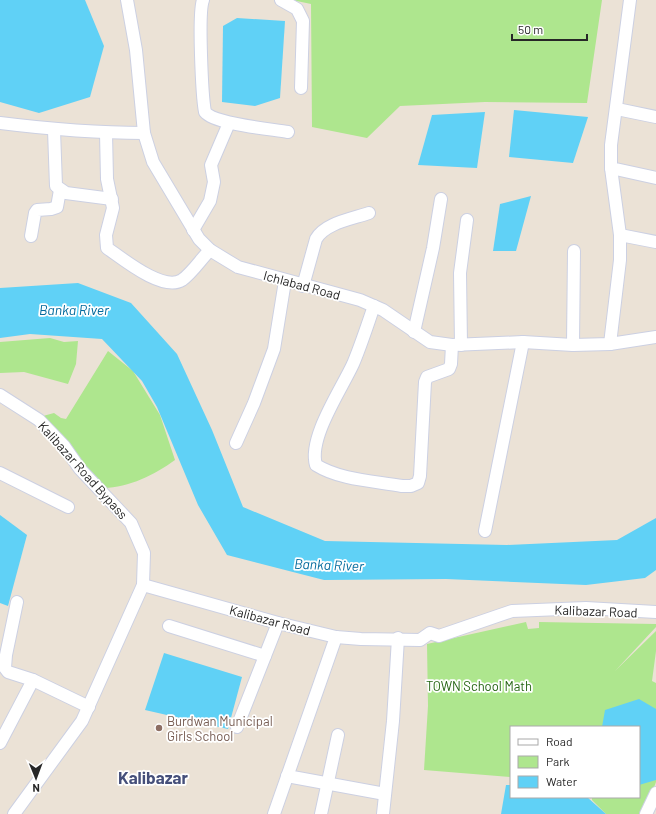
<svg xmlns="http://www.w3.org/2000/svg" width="656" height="814" viewBox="0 0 656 814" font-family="Barlow,sans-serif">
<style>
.green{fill:#aee68e}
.water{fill:#60d1f6}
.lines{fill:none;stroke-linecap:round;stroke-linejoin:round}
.minor-casing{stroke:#ccd0e2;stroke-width:14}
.minor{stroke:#fff;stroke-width:12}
.education-dot{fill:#8d6e63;stroke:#fff;stroke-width:1.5}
.labels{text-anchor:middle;stroke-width:3.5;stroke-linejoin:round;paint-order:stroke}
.street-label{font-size:13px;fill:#272727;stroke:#fff}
.park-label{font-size:13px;fill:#266614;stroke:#fff}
.education-label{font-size:13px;fill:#785e54;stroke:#fff;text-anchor:start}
.water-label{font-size:14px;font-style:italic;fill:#046b9d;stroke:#fff}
.district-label{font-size:17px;font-weight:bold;fill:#454f7a;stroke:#fff}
</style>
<rect width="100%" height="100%" fill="#ebe2d6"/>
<g class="green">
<polygon points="292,0 602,0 587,103 485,102 400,106 367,138 312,127 311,4"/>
<polygon points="50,338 64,342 78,341 76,364 68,384 24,372 0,373 0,342"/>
<path d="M108,351L133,371L160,415L175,460C156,474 128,488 104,488L43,416L54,413L61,418L66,419Z"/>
<polygon points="526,622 528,629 539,628 539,622 656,624 656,627 615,671 656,631 656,651 652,681 656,683 656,782 644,814 606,814 592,800 592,797 639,797 639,727 511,727 511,777 424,770 428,706 427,644"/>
</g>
<g class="water">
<polygon points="0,0 85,0 104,46 90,97 39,113 0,102"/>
<polygon points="237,18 285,21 280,98 255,106 222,102 223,26"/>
<polygon points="514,110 588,117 573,163 509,157"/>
<polygon points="485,112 477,168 418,165 432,115"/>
<polygon points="531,196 516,251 493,251 500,204"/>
<polygon points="78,283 131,303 177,354 212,430 243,507 325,541 507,545 617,540 656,518 656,570 645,578 586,585 446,579 324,580 227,555 198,505 157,407 142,381 102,339 30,334 0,338 0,288"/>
<polygon points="0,515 27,535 8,606 0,603"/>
<polygon points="164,653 242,677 228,729 145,710"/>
<polygon points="639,699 656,709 656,780 639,785 639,727 602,727 605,710"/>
<polygon points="506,785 511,785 511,797 587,797 606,814 501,814"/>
</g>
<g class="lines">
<defs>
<g id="minor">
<polyline points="127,0 136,50 144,133 153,162 199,239 210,250 238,267 360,300 383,310 430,342 452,345 523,342 573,345 610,344 656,337"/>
<path d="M203,0C198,13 202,96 205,112C214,124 271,129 288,132"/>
<polyline points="281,0 297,9 303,21 301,88"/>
<polyline points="630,0 611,145 611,168 656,178"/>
<polyline points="617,109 656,117"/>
<path d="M0,123C48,129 96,133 144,133"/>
<polyline points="54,130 56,186 66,193 112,199"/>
<path d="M106,133L107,179L113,208L106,235L107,248C123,259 163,292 182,280C192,273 201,259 210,250"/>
<polyline points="193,230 210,201 214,182 211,165 229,123"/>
<polyline points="620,235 656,242"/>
<polyline points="31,236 35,213 37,210 51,209 57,207 60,190"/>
<path d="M303,286L316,239C325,223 352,219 369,213"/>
<path d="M374,306C367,326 361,345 353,364C341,390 308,438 316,465C340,480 374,481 402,486H411L418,483L420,476L425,382L427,377L449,369L451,364L452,345"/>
<polyline points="414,332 433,248 441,199"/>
<polyline points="610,344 620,260 620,235 611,168"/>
<polyline points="461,345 460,273 467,220"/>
<polyline points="573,345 574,251"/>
<polyline points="0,395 39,420 64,446 80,469 131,523 144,553 143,585"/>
<polyline points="236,443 254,403 274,349 285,281"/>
<polyline points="0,473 68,507"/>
<polyline points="485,531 523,342"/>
<polyline points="17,602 6,655 5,668 8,672 33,680 89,707"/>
<polyline points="169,626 265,656"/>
<polyline points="237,727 278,623"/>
<polyline points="0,743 33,680"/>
<polyline points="287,776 385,794"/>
<polyline points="14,814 82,721 143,585 278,623 336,637 361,639 420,640 430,633 439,636 512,611 586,608 656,612"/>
<polyline points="274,814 336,637"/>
<polyline points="321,814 338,735"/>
<polyline points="383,814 393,721 398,638"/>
<polyline points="646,814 656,793"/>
</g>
</defs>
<use href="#minor" class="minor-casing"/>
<use href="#minor" class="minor"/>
</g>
<circle class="education-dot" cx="159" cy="728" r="4"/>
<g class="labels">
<g class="street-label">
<text transform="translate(302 285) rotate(15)" y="5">Ichlabad Road</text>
<text transform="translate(83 470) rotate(48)" y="5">Kalibazar Road Bypass</text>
<text transform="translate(596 611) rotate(2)" y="5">Kalibazar Road</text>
<text transform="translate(270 620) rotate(15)" y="5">Kalibazar Road</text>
</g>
<g class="park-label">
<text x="479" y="691">TOWN School Math</text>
</g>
<g class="education-label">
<text x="167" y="726">Burdwan Municipal<tspan x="167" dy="15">Girls School</tspan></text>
</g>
<g class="water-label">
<text x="74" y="315">Banka River</text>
<text transform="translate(329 565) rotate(2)" y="5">Banka River</text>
</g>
<g class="district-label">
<text x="153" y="784">Kalibazar</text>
</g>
</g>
<rect x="510" y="726" width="130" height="72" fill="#ffffff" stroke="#a9a9a9"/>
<rect x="518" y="739" width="20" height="6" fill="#ffffff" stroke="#a9a9a9"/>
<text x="546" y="746" font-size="12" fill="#272727">Road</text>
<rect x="518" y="756" width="20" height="12" fill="#aee68e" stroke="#a9a9a9"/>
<text x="546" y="766" font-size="12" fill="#272727">Park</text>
<rect x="518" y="776" width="20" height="12" fill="#60d1f6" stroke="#a9a9a9"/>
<text x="546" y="786" font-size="12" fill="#272727">Water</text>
<g transform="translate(36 778) rotate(179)" stroke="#ffffff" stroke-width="3" paint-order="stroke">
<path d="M0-3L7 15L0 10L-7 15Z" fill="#272727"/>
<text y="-6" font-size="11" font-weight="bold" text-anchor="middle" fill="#272727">N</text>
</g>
<path d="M512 34v6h75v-6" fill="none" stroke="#272727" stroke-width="2"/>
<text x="518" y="34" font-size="12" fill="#272727" stroke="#ffffff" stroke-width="3" paint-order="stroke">50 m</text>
</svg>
